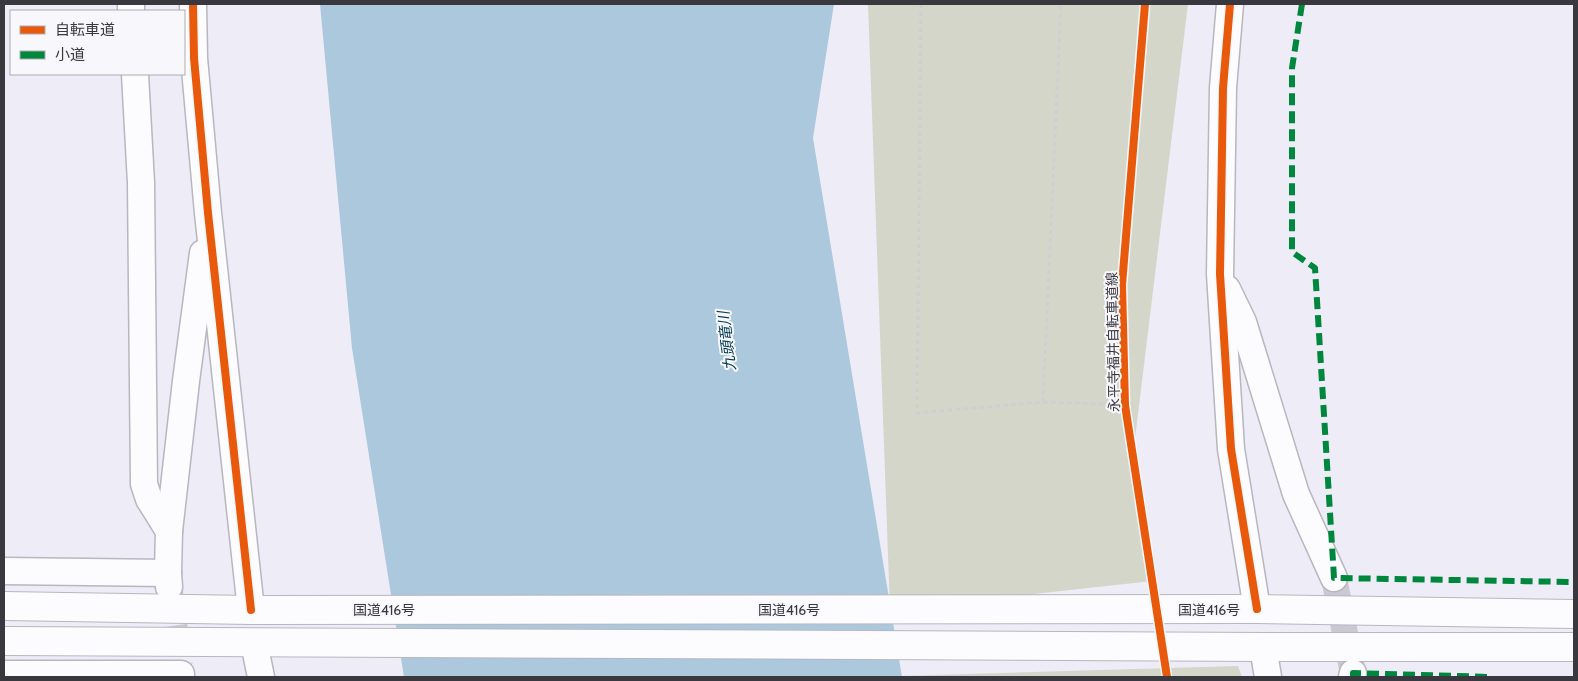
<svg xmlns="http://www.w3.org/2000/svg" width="1578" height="681" viewBox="0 0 1578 681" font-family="Cabin,'Noto Sans JP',sans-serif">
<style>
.green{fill:#d4d6ca}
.water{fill:#acc8dc}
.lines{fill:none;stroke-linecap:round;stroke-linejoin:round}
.street-tunnel{stroke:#cac8d2;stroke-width:26;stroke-dasharray:26 13;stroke-linecap:butt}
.street-casing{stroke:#b8b6be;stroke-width:29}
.highway-casing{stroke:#b8b6be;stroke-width:30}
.path{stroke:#cfced2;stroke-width:3;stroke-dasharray:4 4;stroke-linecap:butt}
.street{stroke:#fcfcfe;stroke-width:26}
.highway{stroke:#fcfcfe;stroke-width:28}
.quiet{stroke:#00873e;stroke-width:6;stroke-dasharray:12 6;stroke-linecap:butt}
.cycleway-casing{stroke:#f8f8fc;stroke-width:11}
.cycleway{stroke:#e8590c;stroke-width:8}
.labels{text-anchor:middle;stroke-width:4;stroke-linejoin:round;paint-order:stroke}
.street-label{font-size:14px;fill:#39383f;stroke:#f8f8fc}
.water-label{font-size:15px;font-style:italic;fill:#023b55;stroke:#f8f8fc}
</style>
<rect width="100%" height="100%" fill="#eeecf7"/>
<g class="green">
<polygon points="868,4 1188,4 1133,455 1152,581 890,610"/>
<polygon points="1238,666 1242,677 902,676"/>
</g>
<polygon class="water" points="320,4 834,4 813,138 902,677 404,677 352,348"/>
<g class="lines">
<g class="street-tunnel">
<polyline points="1334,578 1352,668"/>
<polyline points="169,587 180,665"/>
</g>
<defs>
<g id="street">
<polyline points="131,4 131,11"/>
<polyline points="193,4 194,58 208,213 251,610"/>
<polyline points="1230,4 1223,88 1220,274 1231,449 1257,609"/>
<polyline points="135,74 141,183 144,484 149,499 169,531 168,573 169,587"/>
<polyline points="1227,289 1243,322 1296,494 1334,578"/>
<polyline points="169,531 186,381 203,253"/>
<polyline points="4,571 168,573"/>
<polyline points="254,643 261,677"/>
<polyline points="1263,647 1268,677"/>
<polyline points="4,674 181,674 181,677"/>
<polyline points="1352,677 1353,673"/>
</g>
<g id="highway">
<polyline points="4,606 251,610 1257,609 1574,614"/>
<polyline points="4,641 1263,647 1574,647"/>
</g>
</defs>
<use href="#street" class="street-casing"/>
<use href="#highway" class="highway-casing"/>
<g class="path">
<polyline points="921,4 917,413 1043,402 1125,405"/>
<polyline points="1043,402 1061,4"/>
</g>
<use href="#street" class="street"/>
<use href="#highway" class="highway"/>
<g class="quiet">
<polyline points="1302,4 1292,68 1292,252 1315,268 1334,578 1574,582"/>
<polyline points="1353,677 1353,673 1491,677"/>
</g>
<defs>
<g id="cycleway">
<polyline points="193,4 194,58 208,213 251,610"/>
<polyline points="1145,4 1122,285 1125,405 1167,677"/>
<polyline points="1230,4 1223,88 1220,274 1231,449 1257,609"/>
</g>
</defs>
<use href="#cycleway" class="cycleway-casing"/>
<use href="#cycleway" class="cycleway"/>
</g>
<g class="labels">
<g class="street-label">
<text transform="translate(1113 342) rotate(-91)" y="5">永平寺福井自転車道線</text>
<text x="384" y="615">国道416号</text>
<text x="789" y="615">国道416号</text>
<text x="1209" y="615">国道416号</text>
</g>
<g class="water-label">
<text transform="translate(727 341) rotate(-97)" y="5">九頭竜川</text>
</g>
</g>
<rect width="1578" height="681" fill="none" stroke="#39383f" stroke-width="10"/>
<rect x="10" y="10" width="175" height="65" fill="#f8f8fc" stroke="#acabb0"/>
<rect x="20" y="26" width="25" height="8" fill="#e8590c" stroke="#acabb0"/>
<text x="55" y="35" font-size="15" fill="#39383f">自転車道</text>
<rect x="20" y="51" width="25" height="8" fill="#00873e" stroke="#acabb0"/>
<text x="55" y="60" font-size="15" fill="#39383f">小道</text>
</svg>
